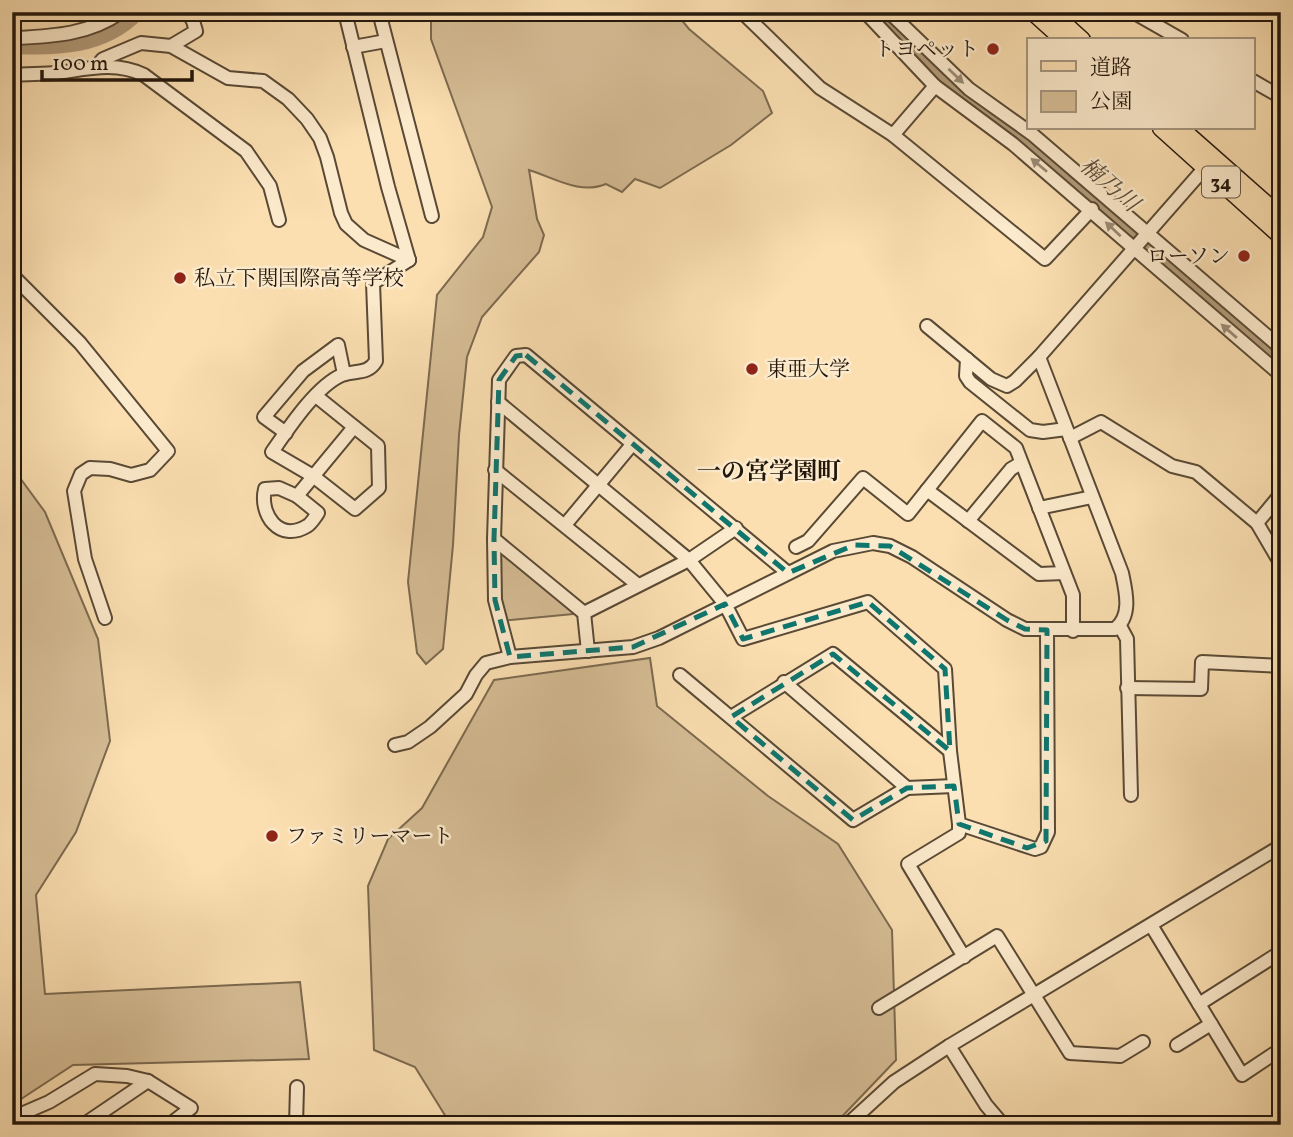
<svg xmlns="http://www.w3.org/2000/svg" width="1293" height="1137" viewBox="0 0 1293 1137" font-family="Vollkorn,'Noto Serif JP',serif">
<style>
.green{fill:#d6bd95;stroke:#7c6a50;stroke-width:2}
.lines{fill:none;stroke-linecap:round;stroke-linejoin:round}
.river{stroke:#b29b79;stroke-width:18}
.minor-casing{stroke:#594935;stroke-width:16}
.major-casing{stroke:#23170c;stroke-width:19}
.minor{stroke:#fceacc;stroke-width:12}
.major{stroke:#fbdfb1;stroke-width:16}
.oneway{fill:#9a8b76}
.marked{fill:none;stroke:#0f766e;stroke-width:5;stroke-dasharray:14 9;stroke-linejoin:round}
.poi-dot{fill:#8f2418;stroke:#fceacc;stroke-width:2.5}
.labels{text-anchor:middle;stroke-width:5;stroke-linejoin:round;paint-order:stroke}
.shield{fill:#fceacc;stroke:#645646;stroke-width:2}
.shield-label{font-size:19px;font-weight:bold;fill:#23170c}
.poi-label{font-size:21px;fill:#23170c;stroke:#fceacc;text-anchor:start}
.water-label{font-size:23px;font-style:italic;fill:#5c4c38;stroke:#fceacc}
.quarter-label{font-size:24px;font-weight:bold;fill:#23170c;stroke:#fceacc}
</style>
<rect width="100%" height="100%" fill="#fbdfb1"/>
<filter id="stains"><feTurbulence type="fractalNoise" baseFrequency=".00286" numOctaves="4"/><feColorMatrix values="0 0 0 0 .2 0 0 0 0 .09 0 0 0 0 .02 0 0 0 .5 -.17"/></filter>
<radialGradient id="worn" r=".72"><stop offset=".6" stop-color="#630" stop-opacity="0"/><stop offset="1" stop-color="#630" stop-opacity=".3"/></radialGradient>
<g class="green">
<path d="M431,12H675L689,29L763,91L772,113L731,145L660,188L635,179L622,192L606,184C580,195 555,178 529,170L537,219L544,235L539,252L482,317L467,357L459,435L453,545L443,649L426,664L417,653L408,582L437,295L483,237L492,207L431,39Z"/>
<polygon points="12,467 45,512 98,639 110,741 76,832 36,895 45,994 300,982 309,1059 73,1065 12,1105"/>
<polygon points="494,539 584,613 501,621"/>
<polygon points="650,658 657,706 768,796 838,844 892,930 896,1060 834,1125 451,1125 415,1067 374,1050 368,886 388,839 422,808 494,680"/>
</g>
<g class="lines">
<g class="river">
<path d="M879,12C895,31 912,51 930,69C953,91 980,110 1007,127L1281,362"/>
<path d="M12,45C57,47 103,46 136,12"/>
</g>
<defs>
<g id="minor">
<polyline points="345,12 388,187 409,260"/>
<polyline points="379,12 432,216"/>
<polyline points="742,12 820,88 893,135 1045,259 1092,209"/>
<polyline points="865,12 935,86 1013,144 1281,375"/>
<polyline points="889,12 969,89 1032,134 1281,348"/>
<polyline points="1133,12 1182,40"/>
<path d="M12,36L18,38C55,36 90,34 121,12"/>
<polyline points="171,46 196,31 193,21 188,12"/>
<polyline points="353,47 386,41"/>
<polyline points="97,66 103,59 141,43 171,46 228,78 263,81 288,99 307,119 320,138 327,157 341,213 346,224 364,240 409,260"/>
<path d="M12,75C27,74 42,74 57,73C87,69 115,61 144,75L246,151L270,186L279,220"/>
<polyline points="1253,81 1281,97"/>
<polyline points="893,135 935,86"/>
<polyline points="12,275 80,343 168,451 150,470 131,475 110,469 90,468 81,474 74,491 85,559 105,618"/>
<polyline points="927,326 991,379 1007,386 1015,381 1039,357"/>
<polyline points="967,359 966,376 970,382 1030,430 1043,432 1066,429"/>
<path d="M316,396L378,446L379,488L355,509L313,476L272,452C288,429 316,386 342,375C355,370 368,375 376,361L373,283L409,260"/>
<polyline points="498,402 689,560 725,604 743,639 868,602 945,669 950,751 959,824 1035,849 1041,847 1048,832 1047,630"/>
<polyline points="286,433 264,417 303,371 338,345 344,374"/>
<polyline points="1070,438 1101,422 1172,466 1196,472 1257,523 1281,564"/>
<polyline points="495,470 638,585"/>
<path d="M279,488L297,496L318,513C315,517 311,524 307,526C279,543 259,514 265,489Z"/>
<polyline points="927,490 1039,574 1064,573"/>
<polyline points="297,496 354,427"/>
<polyline points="1039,508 1092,497"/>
<polyline points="968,521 1011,469 1021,463"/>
<polyline points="1257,523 1281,494"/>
<polyline points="565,525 630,447"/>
<polyline points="494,539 584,613 588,651"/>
<polyline points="796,547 808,541 863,478 908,514 982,421 1016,448 1073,595 1073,631"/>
<polyline points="584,613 689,560 736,528"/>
<polyline points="1120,626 1127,639 1131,795"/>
<polyline points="510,657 495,600 494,539 499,380 516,356 526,355 788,573"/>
<polyline points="680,675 853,820 907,788"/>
<polyline points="784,682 907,788 954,786"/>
<polyline points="1127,688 1201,689 1202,662 1281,666"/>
<polyline points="731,717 833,654 950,751"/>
<path d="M395,745L408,742L430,727L466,694L476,675L486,663L510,657L633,647L659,638L833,551L873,543L890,546L912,557L1007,620L1025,629H1115C1132,616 1126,592 1122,573L1039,357L1209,163"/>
<polyline points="959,824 959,833 908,864 964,957"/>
<polyline points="1151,925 1242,1075 1281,1049"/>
<polyline points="1199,1004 1281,952"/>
<polyline points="879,1008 997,936 1070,1053 1120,1056 1143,1042"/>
<polyline points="1177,1045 1211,1024"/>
<polyline points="949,1046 986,1105 1003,1125"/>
<polyline points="12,1118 49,1102 95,1074 127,1076 148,1081"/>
<polyline points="83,1125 148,1081 191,1108 169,1125"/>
<polyline points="296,1125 297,1087"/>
<polyline points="847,1125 894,1082 949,1046 1281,846"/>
</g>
<g id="major">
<polyline points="1033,12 1064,40"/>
<polyline points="1051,12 1082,40"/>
<polyline points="1161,128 1281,236"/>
<polyline points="1180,128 1281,217"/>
</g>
</defs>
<use href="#minor" class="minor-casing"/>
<use href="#major" class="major-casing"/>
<use href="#minor" class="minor"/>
<use href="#major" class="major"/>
</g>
<defs><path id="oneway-solid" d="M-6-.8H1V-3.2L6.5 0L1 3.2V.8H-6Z" transform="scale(1.75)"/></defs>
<g class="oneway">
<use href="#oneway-solid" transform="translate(956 76) rotate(44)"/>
<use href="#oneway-solid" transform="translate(1039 165) rotate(-140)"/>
<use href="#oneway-solid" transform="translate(1113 229) rotate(-137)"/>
<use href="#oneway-solid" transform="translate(1229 331) rotate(-139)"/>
</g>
<path class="marked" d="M526,355L788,573L854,545L890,546L1007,620L1025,629L1047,630L1046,841L1027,848L959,824L954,786L907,788L853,820L731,717L833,654L950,751L945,669L868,602L743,639L725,604L633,647L510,657L495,600L494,539L499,380L516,356Z"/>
<g class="poi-dot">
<circle cx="993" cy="49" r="7"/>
<circle cx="1244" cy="256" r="7"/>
<circle cx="180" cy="278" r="7"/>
<circle cx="752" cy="369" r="7"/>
<circle cx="272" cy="836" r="7"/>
</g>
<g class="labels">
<rect class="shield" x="1202" y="166.5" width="38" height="31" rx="5"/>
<g class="shield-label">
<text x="1221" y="189">34</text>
</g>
<g class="poi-label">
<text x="979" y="56" text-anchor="end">トヨペット</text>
<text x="1230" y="263" text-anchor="end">ローソン</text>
<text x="194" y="285">私立下関国際高等学校</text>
<text x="766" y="376">東亜大学</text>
<text x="286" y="843">ファミリーマート</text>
</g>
<g class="water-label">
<text transform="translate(1110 184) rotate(41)" y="8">楠乃川</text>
</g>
<g class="quarter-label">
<text x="769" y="479">一の宮学園町</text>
</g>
</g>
<rect width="1293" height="1137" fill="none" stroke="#fbdfb1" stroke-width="42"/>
<rect x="14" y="14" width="1265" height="1109" fill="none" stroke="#23170c" stroke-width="3.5"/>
<rect x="21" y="21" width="1251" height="1095" fill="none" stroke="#23170c" stroke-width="2"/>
<rect x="1027" y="38" width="228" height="91" fill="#fceacc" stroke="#a5967f" stroke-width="2"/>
<rect x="1041" y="61" width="35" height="10" fill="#fbdfb1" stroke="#a5967f" stroke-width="2"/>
<text x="1090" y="74" font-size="21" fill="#23170c">道路</text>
<rect x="1041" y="91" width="35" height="21" fill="#d6bd95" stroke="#a5967f" stroke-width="2"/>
<text x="1090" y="108" font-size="21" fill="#23170c">公園</text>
<path d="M42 70v10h150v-10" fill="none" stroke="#23170c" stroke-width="3.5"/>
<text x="52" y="70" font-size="21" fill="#23170c" stroke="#fceacc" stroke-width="5" paint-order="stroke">100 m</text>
<rect width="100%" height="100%" filter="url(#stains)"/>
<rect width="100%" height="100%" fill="url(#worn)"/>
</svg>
